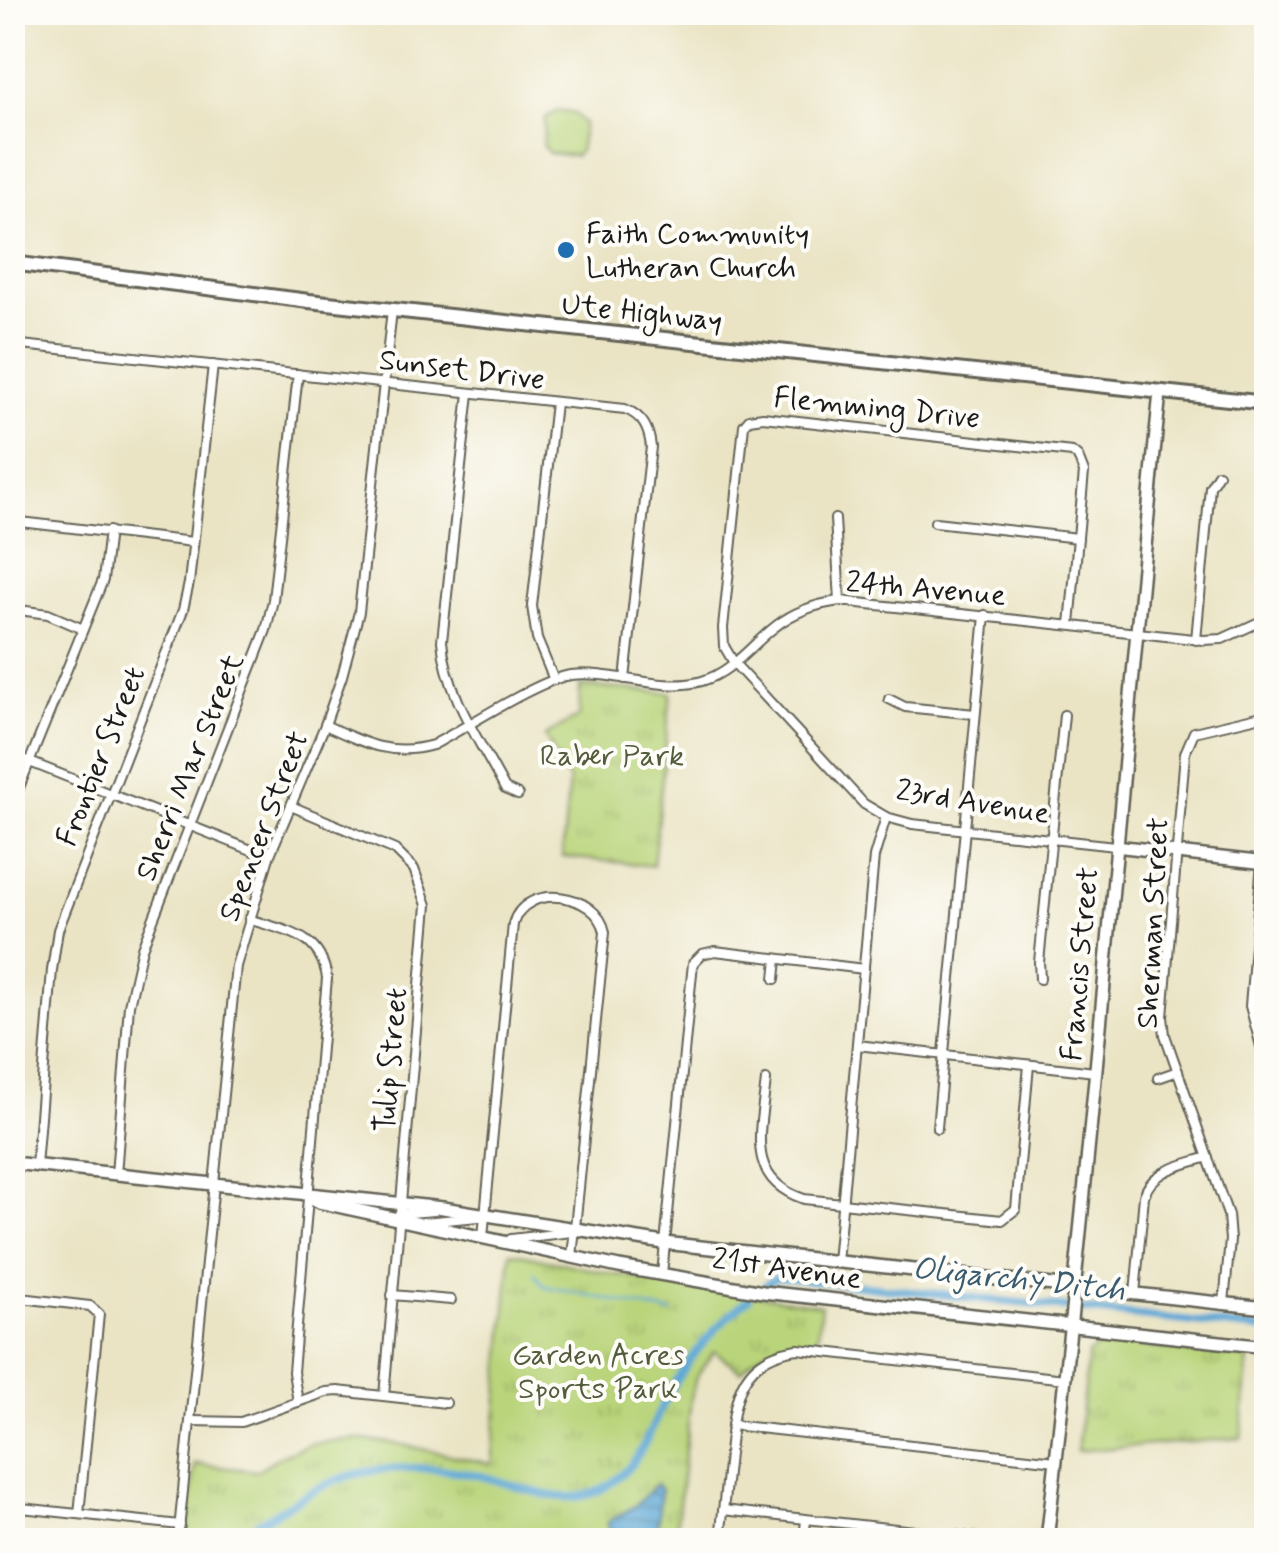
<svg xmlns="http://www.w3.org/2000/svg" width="1279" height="1553" viewBox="0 0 1279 1553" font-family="Mynerve,sans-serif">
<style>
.green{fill:#b9d47a;stroke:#6a784b;stroke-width:2.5}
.park{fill:url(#park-tufts);stroke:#6a784b;stroke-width:2.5}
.water{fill:url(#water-rules);stroke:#3d6279;stroke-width:2.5}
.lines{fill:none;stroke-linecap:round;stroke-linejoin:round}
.stream{stroke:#5ea8d6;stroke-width:2.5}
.canal{stroke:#5ea8d6;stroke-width:8}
.street-casing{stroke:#646257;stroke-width:12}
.secondary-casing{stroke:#646257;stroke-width:16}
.primary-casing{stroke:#646257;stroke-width:18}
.street{stroke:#fff;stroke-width:8}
.secondary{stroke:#fff;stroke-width:11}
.primary{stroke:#fff;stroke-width:12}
.poi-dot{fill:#1f6fb2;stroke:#fdfcf7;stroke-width:4}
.labels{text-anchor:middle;stroke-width:8;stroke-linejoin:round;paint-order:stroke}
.poi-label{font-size:30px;fill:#1c1c1c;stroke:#fdfcf7;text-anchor:start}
.street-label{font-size:30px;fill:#1c1c1c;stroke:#fdfcf7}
.park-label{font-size:30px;fill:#535c3d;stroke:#fdfcf7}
.water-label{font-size:32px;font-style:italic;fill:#3a5b70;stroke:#fdfcf7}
</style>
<defs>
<pattern id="park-tufts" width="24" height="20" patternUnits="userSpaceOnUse" patternTransform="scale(2.5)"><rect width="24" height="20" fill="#b9d47a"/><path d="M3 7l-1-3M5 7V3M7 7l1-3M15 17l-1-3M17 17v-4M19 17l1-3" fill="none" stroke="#9eb569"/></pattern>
<pattern id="water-rules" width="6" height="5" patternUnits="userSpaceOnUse" patternTransform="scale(2.5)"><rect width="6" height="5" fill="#5ea8d6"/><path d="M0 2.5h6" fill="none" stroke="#4d88ad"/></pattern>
</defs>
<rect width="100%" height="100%" fill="#fdfcf7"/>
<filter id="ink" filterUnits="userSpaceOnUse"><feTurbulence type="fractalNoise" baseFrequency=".01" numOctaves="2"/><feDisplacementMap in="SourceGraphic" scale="20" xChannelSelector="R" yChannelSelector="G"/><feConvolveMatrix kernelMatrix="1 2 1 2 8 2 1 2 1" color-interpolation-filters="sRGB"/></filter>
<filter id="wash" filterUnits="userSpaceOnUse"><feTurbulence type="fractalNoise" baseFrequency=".0048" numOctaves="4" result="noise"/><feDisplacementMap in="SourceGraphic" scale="40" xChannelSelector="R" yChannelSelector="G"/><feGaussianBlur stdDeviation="2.25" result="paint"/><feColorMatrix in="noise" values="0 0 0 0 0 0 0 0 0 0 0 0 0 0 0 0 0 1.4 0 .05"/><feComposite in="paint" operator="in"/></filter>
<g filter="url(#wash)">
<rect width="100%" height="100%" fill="#eae4c5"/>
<polygon class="green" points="557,111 575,114 584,124 579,151 575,156 549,153 543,146 545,118"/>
<g class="park">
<polygon points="580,686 671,693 653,866 562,857 569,781 545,736 579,717"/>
<path d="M511,1252L612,1274L821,1305L817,1342C786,1339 762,1348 741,1371L714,1351L696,1377L691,1398L675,1540H187L195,1464L256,1471L280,1456L310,1444L354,1439L399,1444L492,1464Z"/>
<polygon points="1105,1342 1249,1358 1241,1438 1077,1451 1088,1354"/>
</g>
<polygon class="water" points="656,1484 661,1490 656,1540 610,1540 608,1522 636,1505"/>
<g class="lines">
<polyline class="stream" points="535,1274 544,1286 673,1313"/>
<g class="canal">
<polyline points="766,1284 777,1277 793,1278 1266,1330"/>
<path d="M228,1540C278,1515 321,1476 378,1470C411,1466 445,1468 477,1475C515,1483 564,1511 602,1489C645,1464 647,1431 670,1391C691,1354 715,1326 748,1299"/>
</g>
</g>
</g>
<g filter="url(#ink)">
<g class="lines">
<defs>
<g id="street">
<path d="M12,344L625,409C643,416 649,429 651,447L625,679"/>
<path d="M469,393L442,641C446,694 481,743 505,789L518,795"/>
<polyline points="835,519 840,601"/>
<polyline points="12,521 193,542"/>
<polyline points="935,522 1078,538"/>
<polyline points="12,609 48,614 83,629"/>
<polyline points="1070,625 1084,472 1078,457 1072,452 763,417 749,419 744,425 723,628 724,646 734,663 864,804 886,817 912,824 1115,846"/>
<polyline points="1196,640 1210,487 1218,474"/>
<polyline points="554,680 537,639 532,606 555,403"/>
<polyline points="889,699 905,707 975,714"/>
<path d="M325,725C363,743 391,757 433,745C465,728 540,679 571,675C614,670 660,693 702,681C733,672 752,644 776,626C795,611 817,604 840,601L1203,640L1222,639L1266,619"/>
<polyline points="12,755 269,857"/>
<polyline points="12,805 103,580 109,531"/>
<polyline points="291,806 395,850 414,869 427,905 384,1396"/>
<polyline points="1266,813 1250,1006 1266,1065"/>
<path d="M249,919C286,932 320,933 327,978L293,1372L298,1402"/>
<polyline points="775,979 777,959"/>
<polyline points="1040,979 1039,962 1064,715"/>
<polyline points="857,1045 1095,1072"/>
<polyline points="1158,1078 1178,1071"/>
<path d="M766,1080C761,1130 744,1179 804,1199L1002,1220L1016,1209L1029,1065"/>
<polyline points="937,1128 985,615"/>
<polyline points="36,1166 52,970 58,930 183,610 189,583 213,365"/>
<polyline points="116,1175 129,1005 142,948 266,630 273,600 298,374"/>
<polyline points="399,1214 434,1211"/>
<polyline points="423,1222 479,1217"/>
<path d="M483,1237L513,924C525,882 597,892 605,932L572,1257"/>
<polyline points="511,1239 572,1232"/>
<polyline points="837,1262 874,857 886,817"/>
<polyline points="662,1274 693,963 702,954 715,951 864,969"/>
<path d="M1135,1294L1144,1196C1152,1169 1184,1165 1208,1157"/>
<polyline points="392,1295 451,1300"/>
<polyline points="12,1297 90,1306 99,1314 79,1514"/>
<polyline points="1224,1303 1230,1240 1228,1215 1165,1035 1163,1017 1185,753 1194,732 1266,715"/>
<polyline points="192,1421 241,1422 326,1392 338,1391 446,1403"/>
<polyline points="732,1425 1056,1461"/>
<polyline points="12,1507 180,1525"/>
<polyline points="723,1510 997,1540"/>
<polyline points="178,1540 236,966 269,857 325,725 342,676 359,612 392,310"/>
<path d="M720,1540C723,1512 726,1483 729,1454C734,1403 736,1357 798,1349L1065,1379"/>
<polyline points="804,1540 806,1520"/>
</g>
<g id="secondary">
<polyline points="1115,846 1266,863"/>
<polyline points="12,1163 443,1208 664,1243 1266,1308"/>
<polyline points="308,1196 319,1202 619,1267 763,1292 1266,1347"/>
<path d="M1047,1540C1091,1158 1122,775 1160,392"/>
</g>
<polyline id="primary" points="12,263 309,301 1266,403"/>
</defs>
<use href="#street" class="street-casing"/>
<use href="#secondary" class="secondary-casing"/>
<use href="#primary" class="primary-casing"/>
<use href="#street" class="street"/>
<use href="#secondary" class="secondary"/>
<use href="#primary" class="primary"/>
</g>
</g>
<circle class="poi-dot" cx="566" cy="250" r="10"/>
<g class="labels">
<g class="poi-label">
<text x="586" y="243">Faith Community<tspan x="586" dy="34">Lutheran Church</tspan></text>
</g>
<g class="street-label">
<text transform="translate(642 312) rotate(6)" y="10">Ute Highway</text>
<text transform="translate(462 369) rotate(7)" y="10">Sunset Drive</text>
<text transform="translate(877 407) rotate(6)" y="10">Flemming Drive</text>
<text transform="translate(926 588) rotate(5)" y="10">24th Avenue</text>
<text transform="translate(100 756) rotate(-68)" y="10">Frontier Street</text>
<text transform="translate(189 767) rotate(-68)" y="10">Sherri Mar Street</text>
<text transform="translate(973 801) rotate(9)" y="10">23rd Avenue</text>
<text transform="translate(263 826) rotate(-69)" y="10">Spencer Street</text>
<text transform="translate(1152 923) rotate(-87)" y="10">Sherman Street</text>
<text transform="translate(1079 964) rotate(-85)" y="10">Francis Street</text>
<text transform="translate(390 1060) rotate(-85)" y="10">Tulip Street</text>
<text transform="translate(787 1268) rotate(8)" y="10">21st Avenue</text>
</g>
<g class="park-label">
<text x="612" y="765">Raber Park</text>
<text x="598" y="1364">Garden Acres<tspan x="598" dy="34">Sports Park</tspan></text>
</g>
<g class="water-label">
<text transform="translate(1019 1278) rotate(6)" y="11">Oligarchy Ditch</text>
</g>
</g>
<rect width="1279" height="1553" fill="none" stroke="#fdfcf7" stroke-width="50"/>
</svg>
